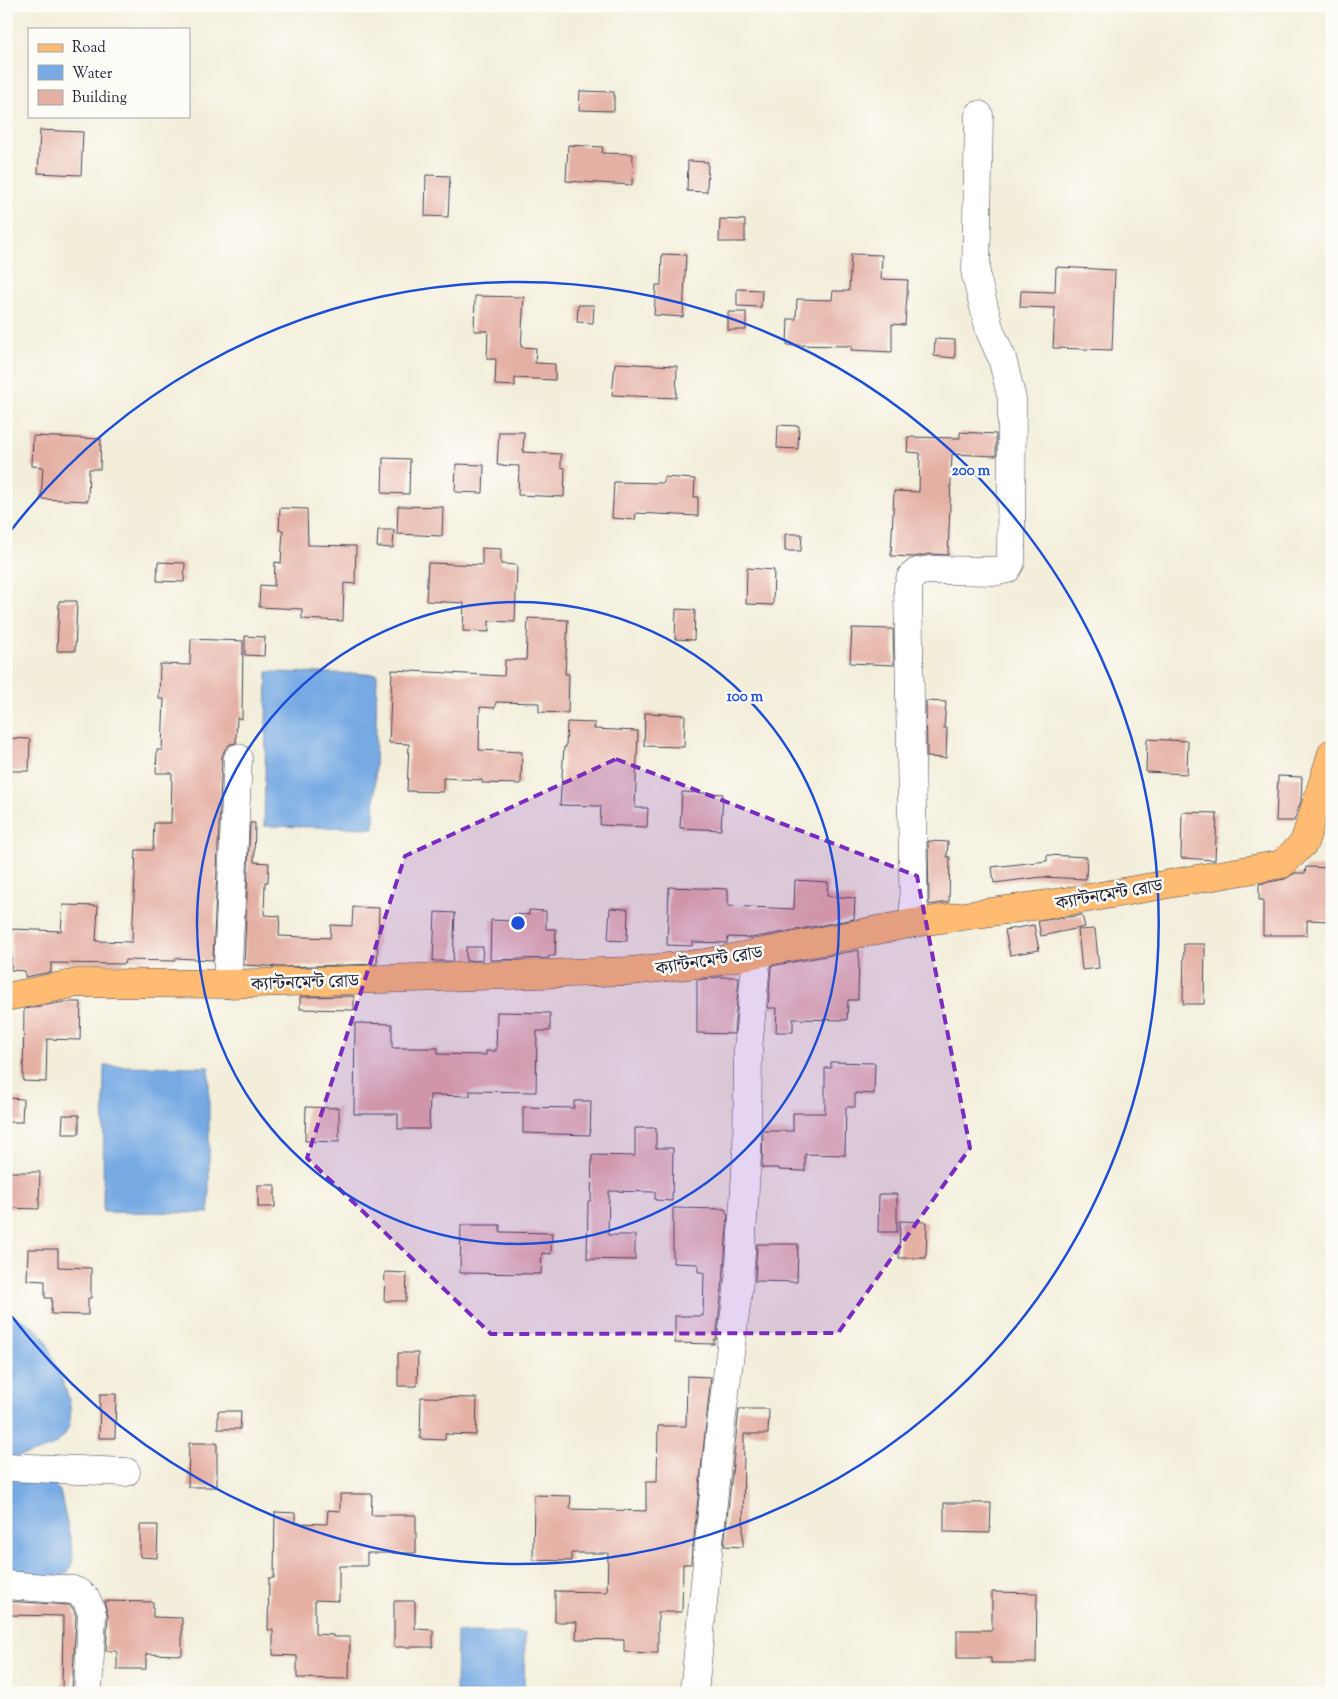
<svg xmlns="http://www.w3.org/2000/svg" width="1338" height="1699" viewBox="0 0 1338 1699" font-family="'Sorts Mill Goudy','Noto Serif Bengali',serif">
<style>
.water{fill:#77aae3;stroke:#4c668f}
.building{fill:#e5b0a4}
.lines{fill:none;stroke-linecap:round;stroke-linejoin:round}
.minor-casing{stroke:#414153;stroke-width:29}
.major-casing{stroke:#414153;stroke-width:29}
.minor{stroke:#fff;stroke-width:28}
.major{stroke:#febb71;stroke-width:28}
.marked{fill:#7b2cbf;fill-opacity:0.2;stroke:#7b2cbf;stroke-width:4;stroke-dasharray:10 6;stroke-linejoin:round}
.ring{fill:none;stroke:#1d4ed8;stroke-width:2.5}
.labels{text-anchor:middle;stroke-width:5;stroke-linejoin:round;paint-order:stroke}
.street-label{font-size:18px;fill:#22223b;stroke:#fdfcf7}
.centre{fill:#1d4ed8;stroke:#fdfcf7;stroke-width:2.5}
.ring-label{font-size:15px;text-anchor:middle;font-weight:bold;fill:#1d4ed8;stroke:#fdfcf7;stroke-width:5;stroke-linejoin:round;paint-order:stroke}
</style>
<rect width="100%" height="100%" fill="#fdfcf7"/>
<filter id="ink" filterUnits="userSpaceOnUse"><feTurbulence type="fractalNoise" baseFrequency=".02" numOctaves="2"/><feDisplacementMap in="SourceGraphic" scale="10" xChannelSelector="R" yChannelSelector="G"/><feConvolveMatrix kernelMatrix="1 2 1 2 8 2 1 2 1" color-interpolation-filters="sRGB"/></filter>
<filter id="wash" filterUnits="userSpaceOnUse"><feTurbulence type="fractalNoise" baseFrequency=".0096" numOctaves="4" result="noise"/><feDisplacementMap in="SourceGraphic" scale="20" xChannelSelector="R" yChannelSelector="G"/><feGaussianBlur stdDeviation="1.12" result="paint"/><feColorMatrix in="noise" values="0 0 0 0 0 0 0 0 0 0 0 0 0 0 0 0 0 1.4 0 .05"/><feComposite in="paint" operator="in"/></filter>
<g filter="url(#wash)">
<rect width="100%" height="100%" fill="#f2eeda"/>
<g class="water">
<polygon points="267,672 377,674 374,828 264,826"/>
<polygon points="104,1066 209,1067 209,1213 103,1212"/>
<path d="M6,1313C18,1316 37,1327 44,1338C49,1345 51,1355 54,1362C64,1384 81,1416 62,1438C49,1452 28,1454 10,1458L6,1457Z"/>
<polygon points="6,1474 46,1476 60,1491 73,1552 72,1563 68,1572 57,1579 6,1580"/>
<polygon points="457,1632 525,1633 524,1693 456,1693"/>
</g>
<g id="blocks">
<g class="building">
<polygon points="580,91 614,92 614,111 579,110"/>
<polygon points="40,130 83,132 81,175 38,173"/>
<polygon points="568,145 603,147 602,153 633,154 632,185 566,181"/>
<polygon points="688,161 708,162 707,192 687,191"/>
<polygon points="426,175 450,176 448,217 425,216"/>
<polygon points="720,219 745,220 745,242 719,242"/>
<polygon points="662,254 686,255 683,317 654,315 656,285 661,285"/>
<polygon points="851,254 882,255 881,279 908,280 905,325 892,324 892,352 851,350 852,346 787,345 788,319 796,319 797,299 832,300 833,291 849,291"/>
<polygon points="1056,267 1115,270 1112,350 1053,348 1055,308 1020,307 1021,291 1055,292"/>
<polygon points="737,289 762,290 761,307 737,306"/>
<polygon points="475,296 524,297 521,347 536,348 535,363 555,364 555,380 515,378 515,386 495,385 496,359 487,359 488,331 474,331"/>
<polygon points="578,305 594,305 593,323 577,322"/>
<rect x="728" y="312" width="18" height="18"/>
<polygon points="935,339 955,340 955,358 934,356"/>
<polygon points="615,363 677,366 676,398 612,395"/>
<polygon points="778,425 799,426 798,449 777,448"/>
<polygon points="499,432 524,432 523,452 561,454 561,467 565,468 564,497 518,495 519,466 497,465"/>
<polygon points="960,432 996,434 996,456 952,454 948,555 930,554 914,557 891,556 894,491 919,492 920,453 907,452 908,437 960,438"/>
<polygon points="33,436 101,439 100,469 89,469 88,501 41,499 43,467 32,466"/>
<polygon points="383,458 410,459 409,494 382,493"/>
<polygon points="456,464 484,465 483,493 455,492"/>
<polygon points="664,477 695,479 694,497 698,497 698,516 636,513 635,520 612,518 614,482 664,483"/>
<polygon points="398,506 443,507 442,536 397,534"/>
<polygon points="280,508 307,509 308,545 356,546 355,584 344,583 343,621 302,619 302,609 259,607 260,585 274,586 275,562 281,563 283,530 279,530"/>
<polygon points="378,530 394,530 393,548 377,547"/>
<polygon points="785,534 802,534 801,551 785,551"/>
<polygon points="482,548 501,549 501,564 517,565 515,622 489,621 489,632 463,631 464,603 426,601 428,563 482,565"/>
<polygon points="158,562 185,563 184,582 157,581"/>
<polygon points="747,568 774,570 773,605 746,604"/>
<polygon points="59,601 77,601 75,651 57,651"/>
<polygon points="676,609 695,610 694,640 675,639"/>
<polygon points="528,618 568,620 565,674 569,674 568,713 539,712 539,703 496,702 495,708 480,707 479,750 522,752 521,784 482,783 482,780 443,778 443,792 407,791 409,744 389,743 392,670 504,676 505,660 526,660"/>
<polygon points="852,628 893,629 894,665 850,663"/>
<polygon points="245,636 265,637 264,656 245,655"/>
<polygon points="191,639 243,641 242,719 237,718 236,743 230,744 225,749 222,757 213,960 175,958 175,961 125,960 124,964 51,963 51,972 25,977 25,971 11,970 12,929 61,931 63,905 98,906 96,941 132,942 136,850 153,850 154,823 171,823 172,773 156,773 157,750 162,750 164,699 159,699 160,664 190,665"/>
<polygon points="926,701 946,702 944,728 947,728 946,758 927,757"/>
<polygon points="645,713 685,715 684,747 644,746"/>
<polygon points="567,722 595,723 594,729 638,731 635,808 648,808 647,827 600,825 601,806 560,805 564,747 566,747"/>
<polygon points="6,738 30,739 29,771 6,771"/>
<polygon points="1147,739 1188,741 1187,774 1146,772"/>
<polygon points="1278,776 1302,777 1301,801 1294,821 1276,821"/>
<polygon points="682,792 723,794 721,830 680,828"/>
<polygon points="1182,812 1217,813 1215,860 1181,858"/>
<polygon points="250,823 255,823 254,862 269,863 268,882 265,882 264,915 280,916 279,936 330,938 331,925 352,926 353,907 379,908 377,964 282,967 244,965"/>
<polygon points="928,841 948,842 947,857 950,857 949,902 929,905"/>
<polygon points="1047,855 1087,857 1086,879 1042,877 994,883 992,867 1047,861"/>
<polygon points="1306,867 1332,868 1330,921 1307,920 1307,935 1263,935 1263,900 1259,900 1259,884 1285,879 1295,873 1305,873"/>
<polygon points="795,880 828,882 827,896 855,898 854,919 752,938 728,937 727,943 692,942 692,946 667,945 669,887 728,889 728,906 794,909"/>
<polygon points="610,908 628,909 627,941 608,940"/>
<polygon points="529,910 546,911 546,929 556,929 555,956 549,956 549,958 490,960 491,920 513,921 514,914 529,915"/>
<polygon points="435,912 455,913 453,961 433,961"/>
<polygon points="1082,915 1085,927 1041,936 1038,921"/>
<polygon points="1034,925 1039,950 1010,955 1005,930"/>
<polygon points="1095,929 1099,968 1082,970 1078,930"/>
<polygon points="1184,944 1205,944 1204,1004 1183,1004"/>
<polygon points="466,947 483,947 482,960 466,961"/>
<polygon points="859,950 858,1000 848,1000 847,1020 793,1019 793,1032 776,1032 777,1008 768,1008 771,966"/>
<polygon points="718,977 739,977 734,1034 697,1033 697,980"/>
<polygon points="354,996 354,1010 300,1009 300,997"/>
<polygon points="63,1002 81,1002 80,1040 47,1039 46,1082 23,1081 24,1009"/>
<polygon points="497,1012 550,1013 550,1031 537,1031 536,1092 470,1091 470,1096 430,1095 429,1129 398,1129 398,1114 354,1114 355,1023 392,1024 392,1048 438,1048 438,1054 486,1055 486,1051 496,1051"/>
<polygon points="831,1062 875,1063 874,1094 855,1093 855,1107 846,1107 845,1155 805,1154 805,1171 779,1170 779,1168 762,1168 763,1131 793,1131 793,1113 825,1113 825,1068 831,1068"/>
<polygon points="6,1098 23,1099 22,1122 6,1122"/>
<polygon points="574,1101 591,1101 590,1135 523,1133 523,1107 574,1108"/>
<polygon points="306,1107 339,1108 339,1142 305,1141"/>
<polygon points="63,1115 79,1115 79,1134 62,1134"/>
<polygon points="635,1128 656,1128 656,1148 673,1148 672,1201 655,1200 655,1192 609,1191 608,1235 635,1235 635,1260 587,1259 588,1201 591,1201 592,1155 635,1156"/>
<polygon points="6,1172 40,1172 39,1209 6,1208"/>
<rect x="258" y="1185" width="17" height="22"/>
<polygon points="879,1194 897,1194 897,1232 878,1232"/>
<polygon points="673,1208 726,1209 726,1214 728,1214 723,1281 716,1340 714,1339 714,1344 675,1343 675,1316 703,1316 704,1272 698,1272 698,1264 673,1263"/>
<polygon points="900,1221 927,1222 926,1258 899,1258"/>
<polygon points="461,1225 500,1225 500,1232 552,1233 551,1254 542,1253 541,1274 460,1273"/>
<polygon points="757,1244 798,1244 797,1282 755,1281"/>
<polygon points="28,1249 58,1249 58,1267 91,1268 91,1298 88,1298 88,1315 51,1314 52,1298 45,1298 45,1281 27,1280"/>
<polygon points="385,1272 407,1273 406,1301 384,1301"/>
<polygon points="398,1353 418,1353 417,1386 398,1386"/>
<polygon points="687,1376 711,1377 693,1546 692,1546 691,1564 683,1564 682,1612 658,1612 658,1653 624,1652 624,1640 576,1639 577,1622 555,1622 555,1591 607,1592 608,1553 571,1553 571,1561 533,1560 534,1495 571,1496 570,1509 646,1511 646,1482 657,1482 658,1426 686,1426"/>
<polygon points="100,1394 116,1394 115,1438 99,1438"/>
<polygon points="421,1397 477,1398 476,1435 445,1434 445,1440 420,1439"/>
<polygon points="739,1409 769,1409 768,1434 744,1434 743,1547 724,1546"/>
<polygon points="218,1411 241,1411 240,1429 218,1429"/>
<polygon points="189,1443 217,1443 217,1487 188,1487"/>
<polygon points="340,1494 372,1494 371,1515 416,1515 416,1553 367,1553 367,1566 339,1566 339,1601 315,1600 315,1634 333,1635 333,1637 350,1637 349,1679 297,1678 297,1656 273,1655 273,1630 268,1630 269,1578 274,1578 275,1512 295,1513 295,1523 327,1524 328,1510 340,1511"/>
<polygon points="944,1503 991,1503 990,1533 944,1532"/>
<polygon points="140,1525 158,1525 157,1558 140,1557"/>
<polygon points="992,1592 1037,1593 1036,1663 991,1663 991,1658 957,1658 957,1630 992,1630"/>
<polygon points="6,1601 69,1605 73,1608 76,1616 72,1693 62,1693 63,1616 6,1615"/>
<polygon points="104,1601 153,1602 153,1617 182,1618 182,1655 146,1654 146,1669 117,1669 117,1651 106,1651 108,1615"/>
<polygon points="394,1601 415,1601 415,1629 433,1630 433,1647 394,1647"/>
</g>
</g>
</g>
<g filter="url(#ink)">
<use href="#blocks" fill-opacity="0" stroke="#414153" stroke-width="1"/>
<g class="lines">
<defs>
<g id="minor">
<polyline points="914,923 908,587 911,577 917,572 930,570 999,571 1007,569 1011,562 1012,399 1002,358 990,331 976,276 979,115"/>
<polyline points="227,984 238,758"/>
<polyline points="6,1467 126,1472"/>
<path d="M6,1585L73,1590C86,1595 88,1601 92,1614L88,1693"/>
<polyline points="694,1693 720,1432 739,1282 747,1155 748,1050 757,953"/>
</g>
<polyline id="major" points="6,997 77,983 227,984 631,971 706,963 914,923 1083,899 1282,864 1304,843 1332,753"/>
</defs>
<use href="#minor" class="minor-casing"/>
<use href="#major" class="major-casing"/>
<use href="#minor" class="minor"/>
<use href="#major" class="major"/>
</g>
</g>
<path class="marked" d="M616,759L917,876L970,1148L838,1333L491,1334L307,1158L405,856Z"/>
<g class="ring">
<circle cx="518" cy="923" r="321"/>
<path d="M9 533A641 641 0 1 1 9 1313"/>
</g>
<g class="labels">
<g class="street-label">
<text transform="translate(1109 894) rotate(-10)" y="6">ক্যান্টনমেন্ট রোড</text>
<text transform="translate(709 960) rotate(-9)" y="6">ক্যান্টনমেন্ট রোড</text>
<text transform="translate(305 982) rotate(-2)" y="6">ক্যান্টনমেন্ট রোড</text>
</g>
</g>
<circle cx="518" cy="923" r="8" class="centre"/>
<g class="ring-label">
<text x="971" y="475">200 m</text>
<text x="745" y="701">100 m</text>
</g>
<rect width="1338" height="1699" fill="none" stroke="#fdfcf7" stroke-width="25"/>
<rect x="28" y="28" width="162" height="90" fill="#fdfcf7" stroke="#a5a5ac"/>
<rect x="38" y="44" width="25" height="8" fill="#febb71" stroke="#a5a5ac"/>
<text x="72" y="52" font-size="15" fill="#22223b">Road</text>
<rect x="38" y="65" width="25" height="15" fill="#77aae3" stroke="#a5a5ac"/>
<text x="72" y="78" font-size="15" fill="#22223b">Water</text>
<rect x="38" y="90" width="25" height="15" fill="#e5b0a4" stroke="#a5a5ac"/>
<text x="72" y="102" font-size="15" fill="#22223b">Building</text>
</svg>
